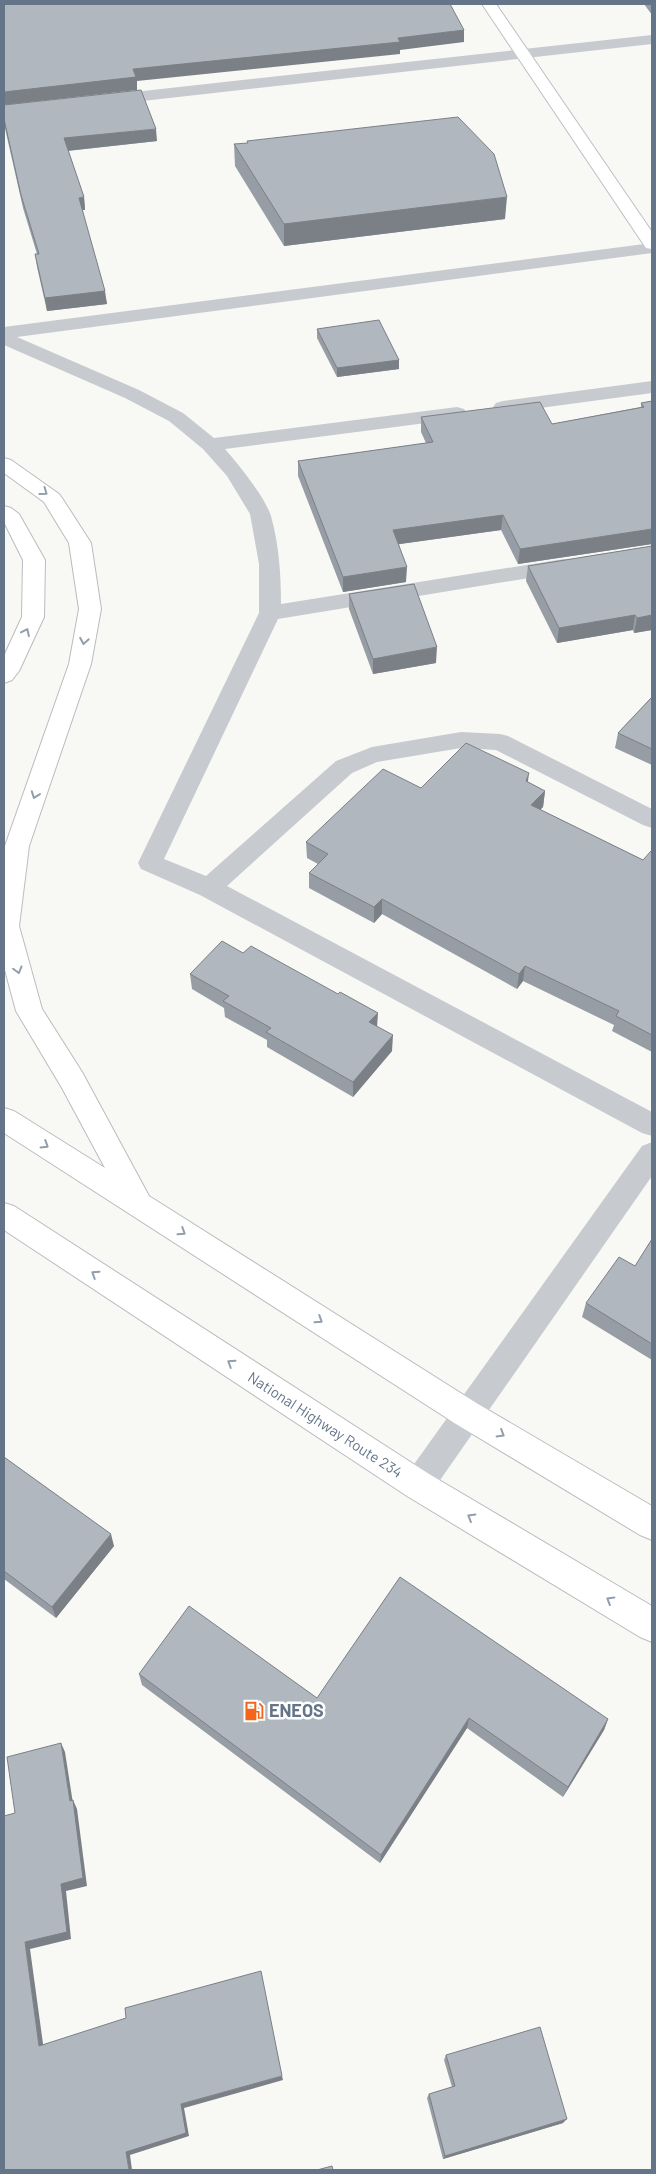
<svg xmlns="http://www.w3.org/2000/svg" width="656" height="2174" viewBox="0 0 656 2174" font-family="Barlow,sans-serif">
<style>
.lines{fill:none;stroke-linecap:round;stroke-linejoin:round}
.secondary-casing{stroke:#bbbfc5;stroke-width:2}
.highway-casing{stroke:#b9bcc0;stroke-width:2}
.street{fill:#c7cacf;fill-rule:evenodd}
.secondary{fill:#fff;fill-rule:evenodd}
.highway{fill:#fff;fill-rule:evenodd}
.wall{fill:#979da4}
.shaded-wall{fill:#7b8086}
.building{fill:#b0b7bf;stroke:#7b8086}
.oneway{stroke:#929eac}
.labels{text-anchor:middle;stroke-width:5;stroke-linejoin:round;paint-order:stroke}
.street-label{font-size:15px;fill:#647489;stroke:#fff}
.near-poi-label{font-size:18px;font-weight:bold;fill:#647489;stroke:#fff;text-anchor:start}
</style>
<rect width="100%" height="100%" fill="#f8f8f5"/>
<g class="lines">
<defs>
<polygon id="secondary" points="482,4 496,4 652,232 652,249 646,248"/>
<g id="highway">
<polygon points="4,458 11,460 59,494 62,498 91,543 101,609 91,664 29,846 19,926 42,1009 82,1072 149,1196 478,1404 652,1506 652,1540 640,1535 456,1424 4,1133 4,1108 14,1111 105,1168 62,1088 16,1011 4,966 5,846 69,664 79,609 69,543 44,502 4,473"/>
<polygon points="4,506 11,508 19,514 45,560 44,617 19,671 12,680 4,683 4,656 22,617 23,560 4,522"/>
<polygon points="4,1203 14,1206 429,1474 652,1606 652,1642 640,1637 407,1496 4,1230"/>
</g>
</defs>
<use href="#secondary" class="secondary-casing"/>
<use href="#highway" class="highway-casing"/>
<g class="street">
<polygon points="652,35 652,44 107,105 101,103 99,100 101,97 107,95"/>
<path d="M652,243V253L17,337L139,390L183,413L214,438L457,407L464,409L467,413L464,417L457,419L225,449C238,464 265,497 271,516C279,545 281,574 281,604L564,559L572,561L575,566L572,571L278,619L164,859L206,876L336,761L372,747L461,732L500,734L508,736L652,809V828L643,825L496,750L461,748L377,762L352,773L227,886L652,1112V1136L642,1133L200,895L141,869L138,863L259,613V564L250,514L227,476L203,449L169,421L125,398L4,345V327Z"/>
<polygon points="652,381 652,393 503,413 496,411 493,407 496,403 503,401"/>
<polygon points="652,1142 652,1176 429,1496 418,1500 407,1496 402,1485 407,1474 642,1146"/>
</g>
<use href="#secondary" class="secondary"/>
<use href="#highway" class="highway"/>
</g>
<g class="wall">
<polygon points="644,4 652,4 652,15"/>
<polygon points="4,105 157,141 68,151 84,197 85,210 82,210 107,304 47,311 37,267 35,254 37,254 23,208 4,124"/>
<polygon points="234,144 505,219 284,246 235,166"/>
<polygon points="317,329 399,360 399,369 337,377 317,338"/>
<polygon points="652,401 652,544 518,564 501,530 399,544 406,582 343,592 298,476 298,461 426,443 421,432 421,417 552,424 641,407 641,403"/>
<polygon points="652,546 652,630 634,633 633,630 557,643 526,581 528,566"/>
<polygon points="349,594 436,663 373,674 349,609"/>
<polygon points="652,697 652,765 615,748 618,733"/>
<polygon points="528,782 545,791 543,807 540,810 643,860 652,851 652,1052 612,1031 614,1025 523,981 517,989 382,914 374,923 309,888 309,873 318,864 307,858 306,842 421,788"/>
<polygon points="243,953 377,1026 392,1051 353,1097 267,1047 267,1040 225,1017 224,1008 192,989 190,974"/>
<polygon points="652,1239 652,1360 582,1317 586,1303 635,1266"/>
<polygon points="4,1457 114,1546 56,1618 4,1579"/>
<polygon points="139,1674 317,1698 608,1719 604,1730 563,1797 467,1728 380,1863 142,1685"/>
<polygon points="446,2055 563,2123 443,2159 427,2098 429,2094 452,2087 444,2060"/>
</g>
<g class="shaded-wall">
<polygon points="464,30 464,42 400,50 400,54 137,81 137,90 4,105 4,92 133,69"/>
<polygon points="156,129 157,141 65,151 64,138"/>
<polygon points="84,197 85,210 80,210 79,198"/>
<polygon points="507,197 505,219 284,246 284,224"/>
<polygon points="105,291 107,304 47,311 45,298"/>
<polygon points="399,360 399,369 337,377 337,368"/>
<polygon points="503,515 501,530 393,545 393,530"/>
<polygon points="652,529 652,544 518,564 520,549"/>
<polygon points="407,567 406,582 343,592 343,577"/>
<polygon points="635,615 633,630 557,643 559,628"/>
<polygon points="652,615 652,630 634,633 637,618"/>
<polygon points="437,647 436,663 373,674 373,659"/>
<polygon points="529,773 527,789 526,781"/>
<polygon points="545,791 543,807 529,821 531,805"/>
<polygon points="382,899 382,914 374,923 374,907"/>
<polygon points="525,966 523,981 517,989 519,974"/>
<polygon points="378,1013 377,1028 369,1022"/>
<polygon points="393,1035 392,1051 353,1097 353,1082"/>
<polygon points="111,1534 114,1546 56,1618 52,1607"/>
<polygon points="469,1718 467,1728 380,1863 381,1855"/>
<polygon points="608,1719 604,1730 563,1797 568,1787"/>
<polygon points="61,1743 65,1752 74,1810 70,1801"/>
<polygon points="73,1800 77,1809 87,1886 66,1891 71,1939 30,1949 44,2051 39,2046 25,1942 61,1884"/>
<polygon points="282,2076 283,2080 184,2108 189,2136 130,2155 132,2170 129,2170 126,2152 181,2104"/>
<polygon points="567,2119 563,2123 443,2159 445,2156"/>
</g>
<g class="building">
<polygon points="4,4 450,4 464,30 398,38 400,42 133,69 136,77 4,92"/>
<polygon points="141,90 156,129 64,138 84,197 79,198 105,291 45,298 35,254 39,254 21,195 4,119 4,105"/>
<polygon points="458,117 494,154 507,197 284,224 234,144 248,143 247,141"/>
<polygon points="379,320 399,360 337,368 317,329"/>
<polygon points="652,401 652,529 520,549 503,515 393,530 407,567 343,577 298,461 433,442 421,417 540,402 552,424 644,407 641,403"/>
<polygon points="652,546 652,615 637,618 635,615 559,628 528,566"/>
<polygon points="414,584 437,647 373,659 349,594"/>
<polygon points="652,697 652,749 618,733"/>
<polygon points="466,743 529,773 526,781 545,791 531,805 643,860 651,851 652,851 652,1035 616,1016 619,1011 525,966 519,974 382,899 374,907 309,873 328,854 306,842 383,769 421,788"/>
<polygon points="222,941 243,953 251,946 338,994 340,992 378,1013 369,1022 393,1035 353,1082 266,1032 271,1028 223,1001 229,996 190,974"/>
<polygon points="652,1239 652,1344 586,1303 619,1257 635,1266"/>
<polygon points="4,1457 111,1534 52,1607 4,1571"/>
<polygon points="400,1577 608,1719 568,1787 469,1718 381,1855 139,1674 189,1606 317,1698"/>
<polygon points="61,1743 70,1801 73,1800 83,1878 61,1884 67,1932 25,1942 39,2046 126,2018 125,2008 261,1971 282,2076 181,2104 186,2133 126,2152 129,2170 4,2170 4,1816 15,1813 7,1757"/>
<polygon points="540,2027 567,2119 445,2156 429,2094 455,2086 446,2055"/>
<polygon points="332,2166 333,2170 317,2170"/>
</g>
<defs><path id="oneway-chevron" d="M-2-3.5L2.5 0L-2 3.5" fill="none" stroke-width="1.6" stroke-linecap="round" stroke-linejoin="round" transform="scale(1.25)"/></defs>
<g class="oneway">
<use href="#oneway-chevron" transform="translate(44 492) rotate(36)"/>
<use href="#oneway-chevron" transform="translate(26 632) rotate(-65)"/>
<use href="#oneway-chevron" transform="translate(84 641) rotate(100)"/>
<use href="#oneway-chevron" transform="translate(35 795) rotate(110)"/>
<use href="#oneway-chevron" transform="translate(18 970) rotate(75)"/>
<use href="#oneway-chevron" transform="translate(45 1145) rotate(32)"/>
<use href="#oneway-chevron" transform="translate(182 1232) rotate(33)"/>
<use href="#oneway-chevron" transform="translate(95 1274) rotate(-147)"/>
<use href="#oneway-chevron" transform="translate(319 1320) rotate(33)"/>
<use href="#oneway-chevron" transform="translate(231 1363) rotate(-147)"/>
<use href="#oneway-chevron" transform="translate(501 1434) rotate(31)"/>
<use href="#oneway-chevron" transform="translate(471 1517) rotate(-149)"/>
<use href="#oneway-chevron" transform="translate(610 1600) rotate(-149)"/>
</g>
<defs>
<symbol id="fuel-bare" viewBox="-9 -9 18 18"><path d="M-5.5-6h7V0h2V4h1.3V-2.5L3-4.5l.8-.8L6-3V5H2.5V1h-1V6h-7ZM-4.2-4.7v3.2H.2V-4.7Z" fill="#f46419" stroke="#fff" stroke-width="2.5" paint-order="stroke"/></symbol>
</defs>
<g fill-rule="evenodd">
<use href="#fuel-bare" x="240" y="1697" width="28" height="28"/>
</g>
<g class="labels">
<g class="street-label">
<text transform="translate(325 1425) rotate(33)" y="5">National Highway Route 234</text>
</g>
<g class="near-poi-label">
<text x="269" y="1717">ENEOS</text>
</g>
</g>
<rect width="656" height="2174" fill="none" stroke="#647489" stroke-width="10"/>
</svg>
